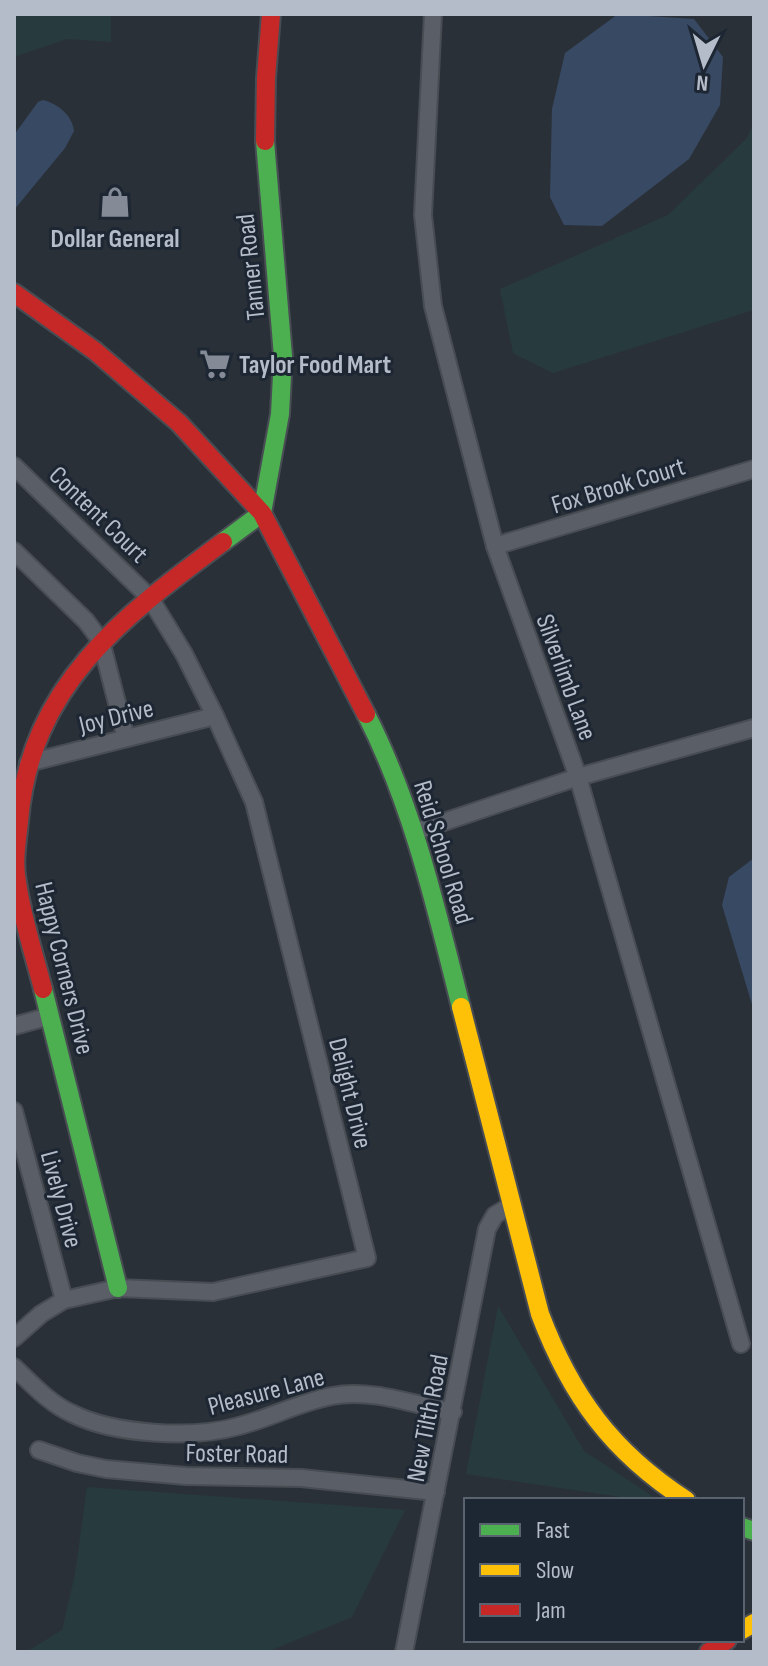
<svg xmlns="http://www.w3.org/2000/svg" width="768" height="1666" viewBox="0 0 768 1666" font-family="'Sofia Sans Condensed',sans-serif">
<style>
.green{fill:#273a3e}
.water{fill:#384963}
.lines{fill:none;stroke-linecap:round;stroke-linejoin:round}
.street-casing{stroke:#484c53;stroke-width:20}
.fast-casing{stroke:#484c53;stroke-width:22}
.slow-casing{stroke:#484c53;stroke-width:22}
.jam-casing{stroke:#484c53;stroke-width:22}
.street{stroke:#5a5e66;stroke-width:16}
.fast{stroke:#4caf50;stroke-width:18}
.slow{stroke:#ffc107;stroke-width:18}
.jam{stroke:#c62828;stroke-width:18}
.labels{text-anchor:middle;stroke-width:6;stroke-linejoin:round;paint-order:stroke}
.poi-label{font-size:26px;font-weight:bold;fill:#b4bcc9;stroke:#1d2633}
.street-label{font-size:26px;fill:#b4bcc9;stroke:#1d2633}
</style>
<rect width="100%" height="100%" fill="#2a3038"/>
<g class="green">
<polygon points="14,14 111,14 111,42 67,39 14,57"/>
<polygon points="754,122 754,310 553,373 513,353 500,289 668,215 747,138"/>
<polygon points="498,1306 584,1451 658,1500 641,1500 466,1474"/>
<polygon points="87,1487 405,1510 352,1617 267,1652 26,1652 62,1630 75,1574"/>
</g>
<g class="water">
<polygon points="618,14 694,19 723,57 720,105 689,159 602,226 564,225 550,197 552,109 565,53"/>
<path d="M43,100C58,104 72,115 74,131L65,148L14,210V135L38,102Z"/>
<polygon points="754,858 754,1011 722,905 729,877"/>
</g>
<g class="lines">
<defs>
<g id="street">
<polyline points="433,14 423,215 433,306 495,546 578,777 741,1344"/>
<polyline points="14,466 150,598 184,654 215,716 254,802 367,1258 213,1292 118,1288 64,1300 41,1314 14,1338"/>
<polyline points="495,546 754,469"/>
<polyline points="14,551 86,621 101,641 126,738"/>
<polyline points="28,763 215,716"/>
<polyline points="414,832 578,777 754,728"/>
<polyline points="14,1026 50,1016"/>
<polyline points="14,1111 64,1300"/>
<path d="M14,1367C31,1383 49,1403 71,1413C114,1435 193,1439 239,1426C270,1418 300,1402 332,1396C371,1388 415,1405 453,1412"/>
<polyline points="39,1450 77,1463 106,1469 186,1476 301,1478 436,1492"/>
<polyline points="404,1652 487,1229 495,1215 512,1205"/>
</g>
<g id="fast">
<polyline points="223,542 262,513 280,414 283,356 265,141"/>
<path d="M366,714C413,806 436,908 461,1007"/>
<polyline points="43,989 118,1288"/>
<polyline points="742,1527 754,1531"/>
</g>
<g id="slow">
<path d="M461,1007L540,1314C571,1396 612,1452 686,1500"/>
<polyline points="742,1630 754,1623"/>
</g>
<g id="jam">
<polyline points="265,141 266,78 271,14"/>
<polyline points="14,293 95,351 179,423 262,513 366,714"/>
<path d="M43,989C34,954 22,918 17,882C13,863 17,841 19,821C30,686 122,617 223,542"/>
<polyline points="709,1652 727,1640"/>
</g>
</defs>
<use href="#street" class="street-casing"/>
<use href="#fast" class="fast-casing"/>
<use href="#slow" class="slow-casing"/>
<use href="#jam" class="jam-casing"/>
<use href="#street" class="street"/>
<use href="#fast" class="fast"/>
<use href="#slow" class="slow"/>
<use href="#jam" class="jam"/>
</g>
<defs>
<symbol id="shop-bare" viewBox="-9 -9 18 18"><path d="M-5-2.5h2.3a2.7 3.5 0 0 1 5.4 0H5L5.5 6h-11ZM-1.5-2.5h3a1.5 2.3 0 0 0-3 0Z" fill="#848b96" stroke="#1d2633" stroke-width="2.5" paint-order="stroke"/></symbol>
<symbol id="supermarket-bare" viewBox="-9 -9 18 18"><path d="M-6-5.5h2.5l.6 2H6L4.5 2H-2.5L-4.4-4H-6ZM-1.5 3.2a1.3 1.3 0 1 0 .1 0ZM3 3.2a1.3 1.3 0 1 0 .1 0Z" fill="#848b96" stroke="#1d2633" stroke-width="2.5" paint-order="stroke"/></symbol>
</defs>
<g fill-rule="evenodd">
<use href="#shop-bare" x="93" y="180" width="44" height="44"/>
<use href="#supermarket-bare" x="193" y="342" width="44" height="44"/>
</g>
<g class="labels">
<g class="poi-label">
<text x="115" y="247">Dollar General</text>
<text x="239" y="373" text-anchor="start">Taylor Food Mart</text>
</g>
<g class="street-label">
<text transform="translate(250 267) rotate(-96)" y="9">Tanner Road</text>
<text transform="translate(618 485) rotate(-17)" y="9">Fox Brook Court</text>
<text transform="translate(99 514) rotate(44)" y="9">Content Court</text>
<text transform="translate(567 677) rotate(70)" y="9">Silverlimb Lane</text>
<text transform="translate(116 716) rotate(-14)" y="9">Joy Drive</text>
<text transform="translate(444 852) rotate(73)" y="9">Reid School Road</text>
<text transform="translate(65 968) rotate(76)" y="9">Happy Corners Drive</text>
<text transform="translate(351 1093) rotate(76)" y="9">Delight Drive</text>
<text transform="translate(62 1199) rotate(75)" y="9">Lively Drive</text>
<text transform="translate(266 1391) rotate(-15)" y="9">Pleasure Lane</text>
<text transform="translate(427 1418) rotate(-79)" y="9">New Tilth Road</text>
<text transform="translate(237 1453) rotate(1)" y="9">Foster Road</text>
</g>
</g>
<rect width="768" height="1666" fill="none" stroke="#b4bcc9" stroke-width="32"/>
<rect x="464" y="1498" width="280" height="144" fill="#1d2633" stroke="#59626f" stroke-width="2"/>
<rect x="480" y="1524" width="40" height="12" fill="#4caf50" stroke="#59626f" stroke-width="2"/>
<text x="536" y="1538" font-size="24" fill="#b4bcc9">Fast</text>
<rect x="480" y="1564" width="40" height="12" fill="#ffc107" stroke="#59626f" stroke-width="2"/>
<text x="536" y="1578" font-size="24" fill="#b4bcc9">Slow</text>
<rect x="480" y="1604" width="40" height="12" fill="#c62828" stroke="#59626f" stroke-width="2"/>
<text x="536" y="1618" font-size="24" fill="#b4bcc9">Jam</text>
<g transform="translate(704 64) rotate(185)" stroke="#1d2633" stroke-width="6" paint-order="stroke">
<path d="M0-6L14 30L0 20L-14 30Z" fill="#b4bcc9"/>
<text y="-12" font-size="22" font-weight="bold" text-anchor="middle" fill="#b4bcc9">N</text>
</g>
</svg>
